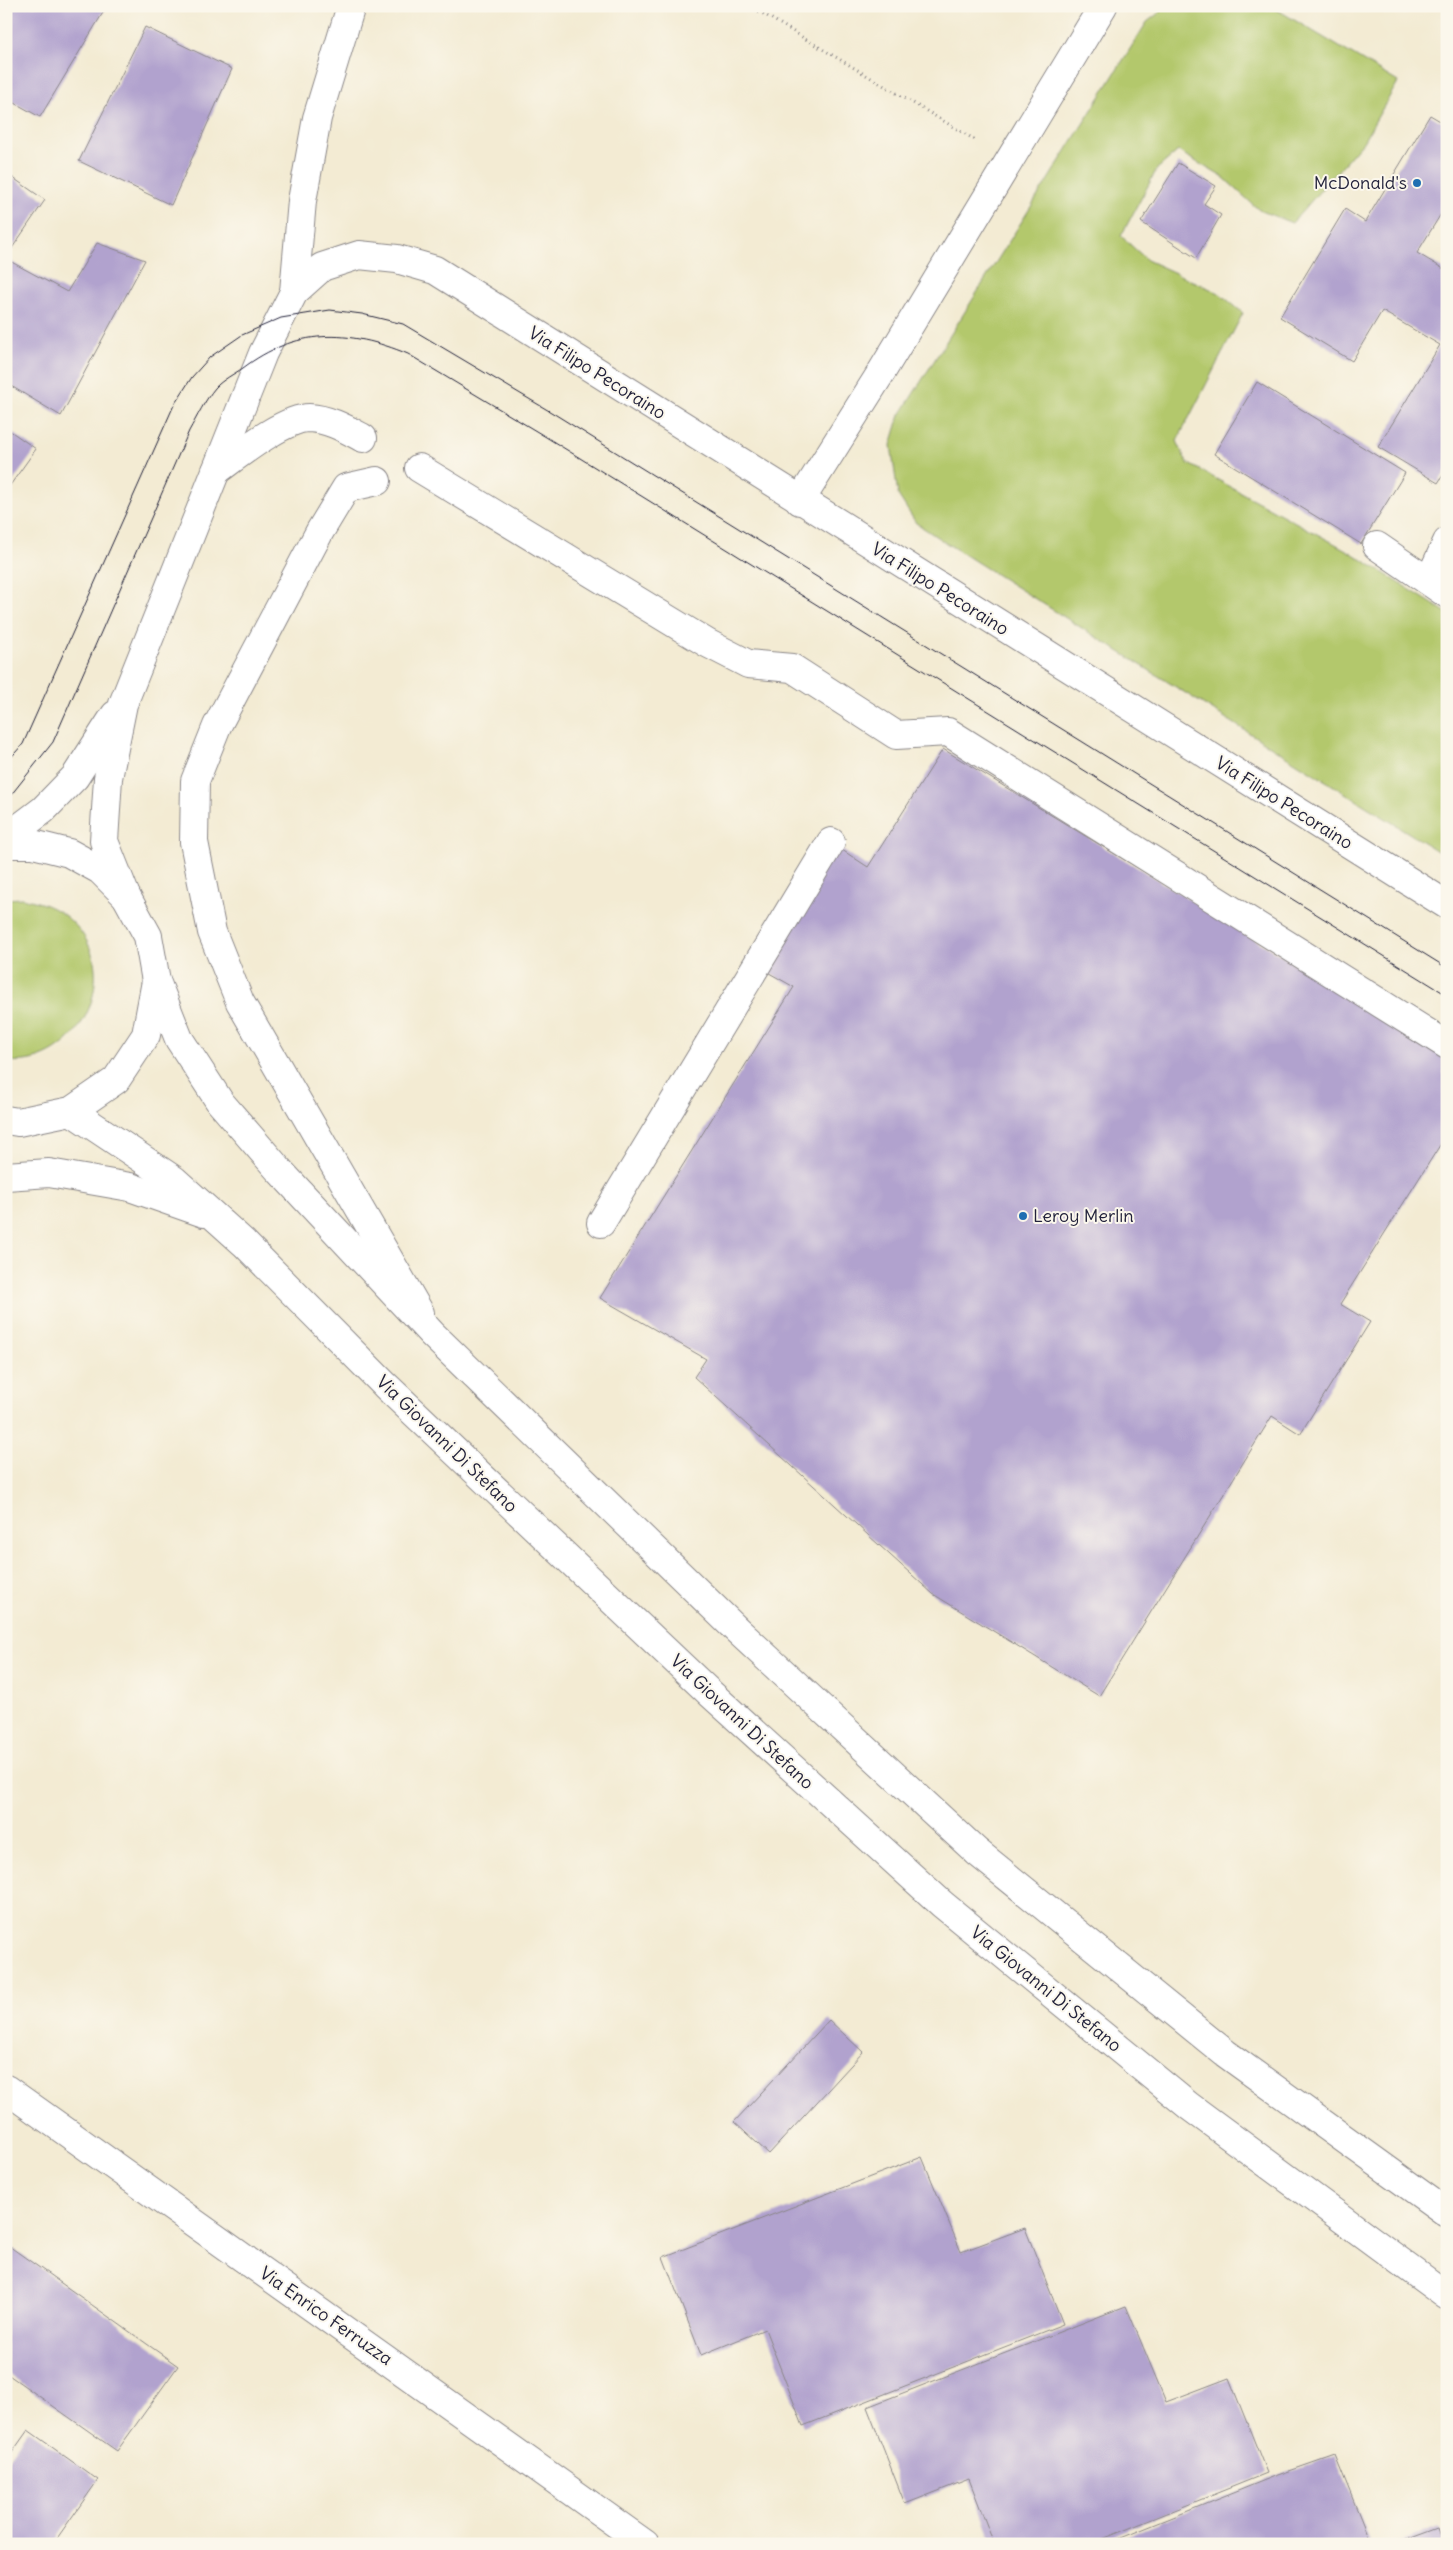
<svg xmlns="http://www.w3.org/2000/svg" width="1453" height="2550" viewBox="0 0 1453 2550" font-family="Delius,sans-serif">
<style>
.green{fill:#b3c86c;stroke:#6a7554}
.building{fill:#b1a2ce}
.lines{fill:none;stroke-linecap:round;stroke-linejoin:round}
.lane-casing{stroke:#8a8687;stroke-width:30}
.street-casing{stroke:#8a8687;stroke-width:30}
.secondary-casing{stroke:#8a8687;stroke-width:30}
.path{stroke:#8a8687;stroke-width:3;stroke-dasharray:1 4;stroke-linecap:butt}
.lane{stroke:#fff;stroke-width:28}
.street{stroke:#fff;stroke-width:28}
.secondary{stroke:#fff;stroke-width:28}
.tram{stroke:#22223b;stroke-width:1}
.poi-dot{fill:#1f6fb2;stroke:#fbf7ec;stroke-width:2}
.labels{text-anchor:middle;stroke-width:4;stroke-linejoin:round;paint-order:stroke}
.poi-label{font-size:18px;fill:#22223b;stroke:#fbf7ec;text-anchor:end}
.street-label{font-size:18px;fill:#22223b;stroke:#fbf7ec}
</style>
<rect width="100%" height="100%" fill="#fbf7ec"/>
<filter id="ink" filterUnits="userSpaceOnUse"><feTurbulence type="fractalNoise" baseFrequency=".02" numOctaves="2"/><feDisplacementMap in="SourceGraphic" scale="10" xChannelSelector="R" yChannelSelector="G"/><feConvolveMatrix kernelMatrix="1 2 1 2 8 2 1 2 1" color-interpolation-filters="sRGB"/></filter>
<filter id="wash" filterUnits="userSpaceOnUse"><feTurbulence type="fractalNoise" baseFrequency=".0096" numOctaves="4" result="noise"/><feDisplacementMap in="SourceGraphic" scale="20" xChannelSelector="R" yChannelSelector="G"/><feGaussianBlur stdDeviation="1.12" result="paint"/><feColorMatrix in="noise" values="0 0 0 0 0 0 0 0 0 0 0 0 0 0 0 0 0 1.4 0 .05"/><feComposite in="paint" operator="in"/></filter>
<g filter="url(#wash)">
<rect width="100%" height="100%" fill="#f3ebd3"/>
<g class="green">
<polygon points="1168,6 1271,6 1398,82 1363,142 1292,223 1259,210 1224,178 1178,151 1157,169 1121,236 1147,260 1219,293 1243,313 1177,441 1187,463 1350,552 1447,613 1447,857 943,541 916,523 898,495 891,445 900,415 1147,22"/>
<path d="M22,898C40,902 56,907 70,920C127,970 80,1070 6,1061V899Z"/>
</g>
<g id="blocks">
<g class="building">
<polygon points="6,6 107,6 40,117 6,98"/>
<polygon points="145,27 232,69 171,205 79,161"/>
<polygon points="1430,115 1447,125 1447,204 1417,253 1447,271 1447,469 1438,483 1378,447 1440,345 1382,311 1352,361 1280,317 1345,209 1365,222"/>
<polygon points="1178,163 1216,186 1204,204 1221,215 1196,258 1141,222"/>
<polygon points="6,173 45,200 6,257"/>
<polygon points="97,243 145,260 61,416 6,383 6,259 67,292"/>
<polygon points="1257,382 1405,473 1361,544 1214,454"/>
<polygon points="6,428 36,449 6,491"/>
<polygon points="943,749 1447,1057 1447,1066 1443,1073 1447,1075 1447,1134 1340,1304 1370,1322 1300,1434 1272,1416 1099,1696 933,1594 694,1377 706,1359 600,1298 794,987 762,969 836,846 868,867"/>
<polygon points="829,2020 863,2052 769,2154 734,2122"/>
<polygon points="922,2157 961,2252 1025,2228 1063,2324 803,2426 765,2329 701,2355 663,2257"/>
<polygon points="6,2244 178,2366 117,2451 6,2373"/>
<polygon points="1126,2306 1166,2402 1229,2378 1267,2473 1090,2544 994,2544 969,2479 905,2504 867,2407"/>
<polygon points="28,2430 98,2480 53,2544 6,2544 6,2461"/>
<polygon points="1335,2455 1371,2544 1106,2544 1275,2476"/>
<polygon points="1439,2527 1445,2544 1393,2544"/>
</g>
</g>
</g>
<g filter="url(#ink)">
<use href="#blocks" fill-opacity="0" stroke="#8a8687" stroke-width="1"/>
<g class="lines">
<defs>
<g id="lane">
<polyline points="419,468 707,643 748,664 792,668 896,735 948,732 1447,1045"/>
<path d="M216,471C237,456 284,418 309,418C329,419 346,429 363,438"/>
<polyline points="377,481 346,488 320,531 217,726 195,781 194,842 212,932 240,1002 420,1313"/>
<polyline points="800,501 879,376 1103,6"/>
<polyline points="1377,546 1447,594"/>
<polyline points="1429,581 1447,542"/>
<polyline points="601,1223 831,842"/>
</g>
<polyline id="street" points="294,292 302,201 317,118 351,6"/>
<g id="secondary">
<polyline points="6,838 43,810 75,777 115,715"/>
<polyline points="6,844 33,844 69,853 100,870 126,896 148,936 156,981 146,1035 116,1080 71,1111 18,1122 6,1120"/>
<polyline points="126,896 104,841 108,778 123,704 263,353 294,292 322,267 359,255 397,259 435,270 1447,905"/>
<polyline points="156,981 179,1039 220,1102 278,1169 432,1334 738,1631 977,1852 1225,2053 1447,2213"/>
<polyline points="71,1111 174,1180 244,1243 385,1385 711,1694 942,1904 1189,2106 1447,2296"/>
<polyline points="6,1176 49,1173 130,1187 204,1213"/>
<polyline points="6,2089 645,2544"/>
</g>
</defs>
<use href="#lane" class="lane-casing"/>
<use href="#street" class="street-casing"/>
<use href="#secondary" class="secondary-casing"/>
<polyline class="path" points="750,6 977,141"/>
<use href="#lane" class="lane"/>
<use href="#street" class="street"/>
<use href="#secondary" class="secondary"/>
<g class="tram">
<polyline points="6,763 23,744 174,405 192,377 210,357 242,335 281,318 330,310 362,314 403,324 556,415 1447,968"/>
<path d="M6,798L11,795L53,742L189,431C197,417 205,400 215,388C222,380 234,374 243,368C296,328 348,329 408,354L546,437L1447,995"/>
</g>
</g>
</g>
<g class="poi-dot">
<circle cx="1417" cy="183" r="5"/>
<circle cx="1023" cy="1216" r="5"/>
</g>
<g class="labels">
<g class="poi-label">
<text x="1407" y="189">McDonald's</text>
<text x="1033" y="1222" text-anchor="start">Leroy Merlin</text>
</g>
<g class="street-label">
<text transform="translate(597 373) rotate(32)" y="6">Via Filipo Pecoraino</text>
<text transform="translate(940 589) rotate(32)" y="6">Via Filipo Pecoraino</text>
<text transform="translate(1284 803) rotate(32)" y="6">Via Filipo Pecoraino</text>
<text transform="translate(447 1444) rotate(44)" y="6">Via Giovanni Di Stefano</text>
<text transform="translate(742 1722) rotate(43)" y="6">Via Giovanni Di Stefano</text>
<text transform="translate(1046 1989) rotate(39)" y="6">Via Giovanni Di Stefano</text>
<text transform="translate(326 2316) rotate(35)" y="6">Via Enrico Ferruzza</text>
</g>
</g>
<rect width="1453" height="2550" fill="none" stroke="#fbf7ec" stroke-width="25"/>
</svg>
